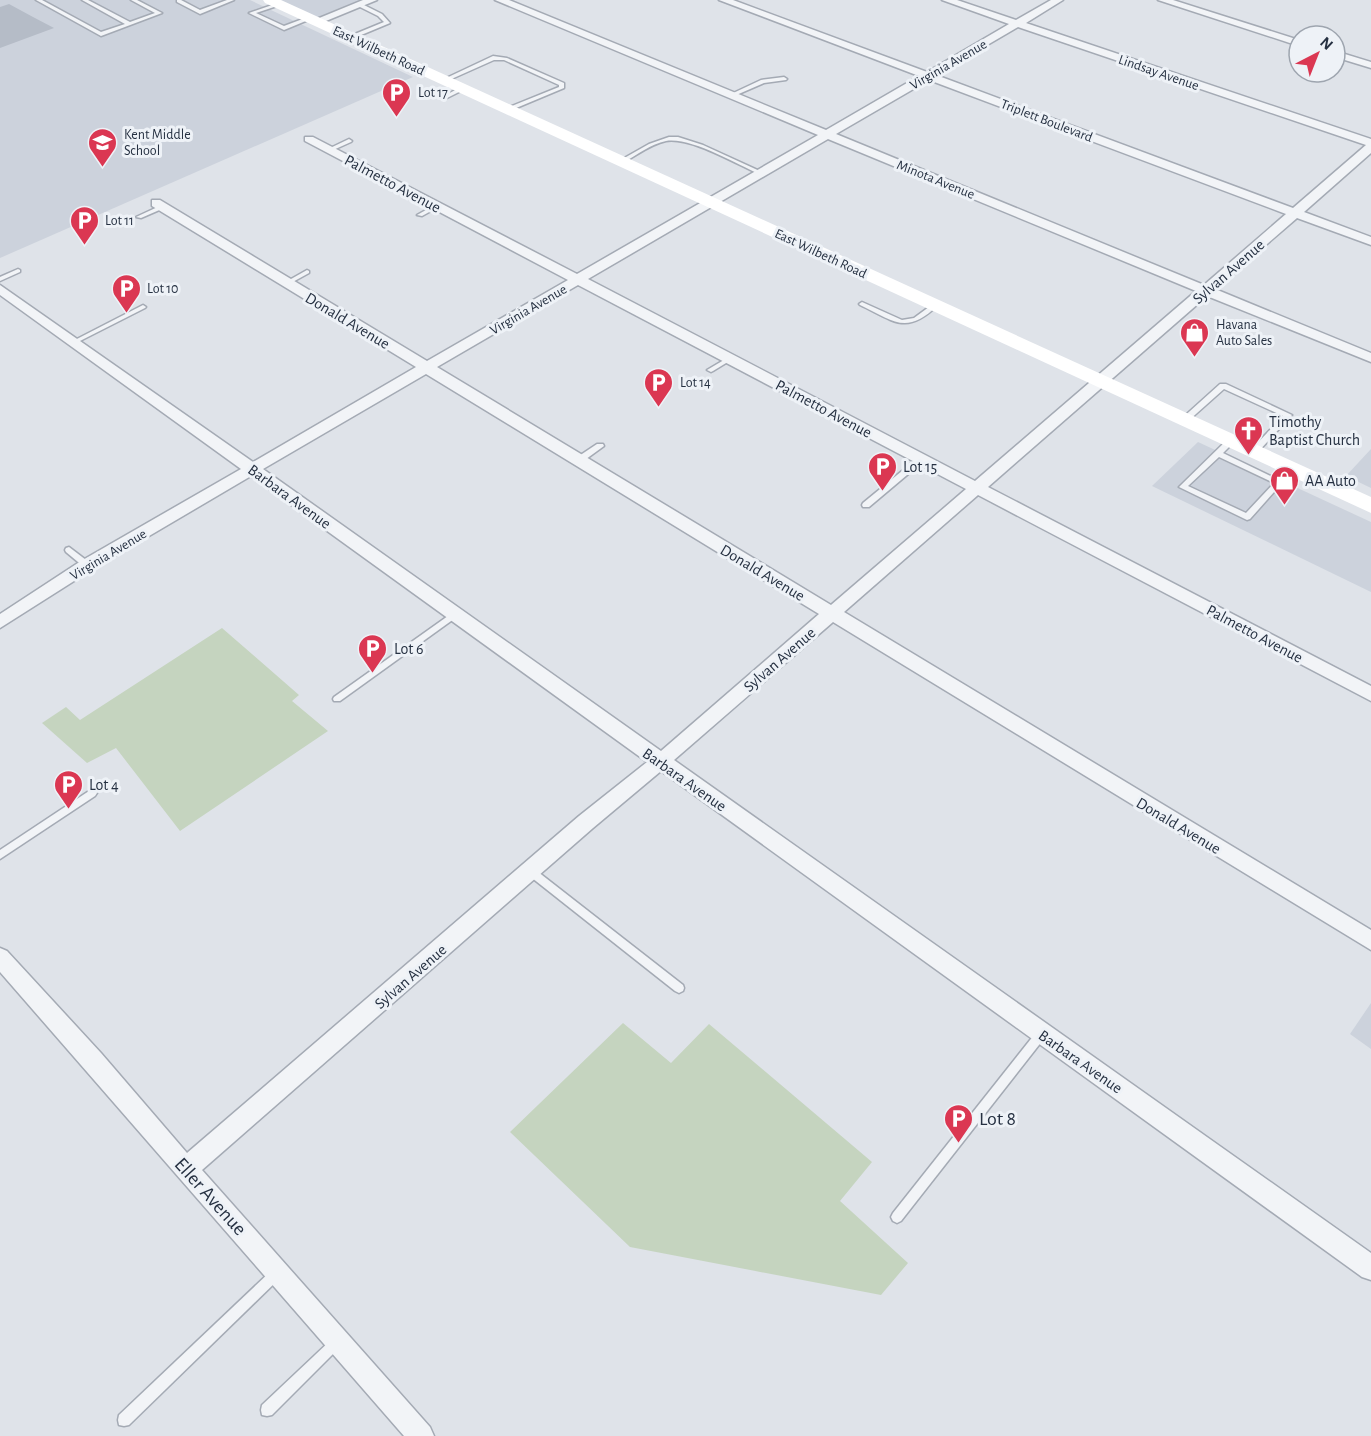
<svg xmlns="http://www.w3.org/2000/svg" width="1371" height="1436" viewBox="0 0 1371 1436" font-family="'Alegreya Sans',sans-serif">
<style>
.built{fill:#ccd2dc}
.green{fill:#c5d4bf}
.building{fill:#b5bcc7}
.lines{fill:none;stroke-linecap:round;stroke-linejoin:round}
.lane-casing{stroke:#a4aab4;stroke-width:3}
.street-casing{stroke:#a4aab4;stroke-width:3}
.lane{fill:#f2f4f7;fill-rule:evenodd}
.street{fill:#f2f4f7;fill-rule:evenodd}
.secondary{fill:#fff;fill-rule:evenodd}
.labels{text-anchor:middle;stroke-width:6;stroke-linejoin:round;paint-order:stroke}
.far-street-label{font-size:14px;fill:#263142;stroke:#eef2f7}
.far-poi-label{font-size:14px;fill:#263142;stroke:#eef2f7;text-anchor:start}
.street-label{font-size:16px;fill:#263142;stroke:#eef2f7}
.poi-label{font-size:16px;fill:#263142;stroke:#eef2f7;text-anchor:start}
.near-poi-label{font-size:20px;fill:#263142;stroke:#eef2f7;text-anchor:start}
.near-street-label{font-size:20px;fill:#263142;stroke:#eef2f7}
</style>
<rect width="100%" height="100%" fill="#dfe3e9"/>
<g class="built">
<polygon points="0,0 250,0 413,77 0,258"/>
<polygon points="270,0 370,0 317,21"/>
<polygon points="1198,442 1371,522 1371,592 1152,486"/>
<polygon points="1371,449 1371,488 1346,476"/>
<polygon points="1371,1003 1371,1049 1350,1034"/>
</g>
<g class="green">
<polygon points="222,628 299,695 292,701 328,731 180,831 116,748 87,763 42,723 66,707 80,720"/>
<polygon points="623,1023 671,1063 709,1024 872,1162 840,1201 908,1263 881,1295 630,1247 510,1132"/>
</g>
<polygon class="building" points="9,4 33,17 54,28 0,48 0,7"/>
<g class="lines">
<defs>
<g id="lane">
<polygon points="36,0 42,0 101,32 125,24 82,0 88,0 130,22 155,13 131,0 137,0 162,13 101,36"/>
<polygon points="177,0 181,0 200,10 227,0 234,0 200,14 177,2"/>
<polygon points="278,3 280,3 280,5 256,13 284,26 308,17 313,18 284,30 249,13"/>
<polygon points="358,4 362,4 382,14 390,23 354,38 350,38 350,36 384,22 378,16 358,6"/>
<polygon points="493,56 507,58 564,83 564,88 509,111 506,109 507,108 559,87 559,85 504,60 494,60 447,81 442,80"/>
<polygon points="784,77 787,79 786,80 764,83 734,96 729,95 761,80"/>
<polygon points="463,86 465,87 465,89 447,98 442,97"/>
<path d="M669,137H678L703,145L764,173L759,174C736,164 691,137 666,141C651,144 637,155 624,162L619,161L649,144Z"/>
<polygon points="349,139 352,141 351,142 331,151 326,150"/>
<polygon points="162,205 164,206 164,208 141,218 136,217"/>
<polygon points="435,205 440,206 422,216 417,215"/>
<polygon points="18,269 20,270 20,272 0,281 0,277"/>
<polygon points="307,270 309,271 309,273 289,284 284,283"/>
<path d="M862,302L902,320L914,318L933,304L935,303L938,305C906,336 894,321 860,305L859,304Z"/>
<polygon points="143,305 146,307 145,308 76,343 74,344 71,342"/>
<polygon points="729,357 732,359 731,360 713,371 711,372 707,370"/>
<polygon points="1220,384 1226,384 1292,415 1256,454 1253,454 1249,452 1283,416 1224,389 1187,422 1184,422 1180,420"/>
<path d="M1228,439H1234L1235,441L1223,453L1283,482L1250,519L1247,520L1179,487ZM1219,457L1274,483L1246,513L1188,486Z"/>
<polygon points="597,444 603,444 604,446 582,462 576,462 576,458"/>
<polygon points="919,457 922,457 926,459 869,507 863,507 862,505 863,503"/>
<polygon points="69,547 90,563 91,565 90,567 84,567 66,552 65,550 66,548"/>
<polygon points="455,611 459,614 458,616 340,701 334,701 333,699 334,697"/>
<polygon points="92,789 95,790 97,793 95,796 0,859 0,850"/>
<polygon points="530,867 533,868 683,985 684,988 683,991 679,993 675,991 527,874 525,871 527,868"/>
<polygon points="1042,1028 1046,1030 1047,1033 1046,1036 901,1221 897,1223 893,1221 891,1217 893,1213 1038,1030"/>
<polygon points="276,1268 280,1270 282,1274 280,1278 129,1425 124,1426 119,1425 118,1420 119,1415 272,1270"/>
<polygon points="336,1337 340,1339 342,1343 340,1347 272,1415 267,1416 262,1415 261,1410 262,1405 332,1339"/>
</g>
<g id="street">
<polygon points="363,0 377,0 321,23 312,21"/>
<path d="M495,0H509L826,130L919,76L719,0H733L927,72L1009,24L942,0H957L1016,20L1051,0H1063L1026,23L1371,139V153L1304,212L1371,237V245L1297,218L1215,289L1371,353V362L1207,296L988,487L1371,686V701L978,495L844,612L1371,930V950L833,622L674,760L1371,1253V1280L1362,1277L661,771L593,828L202,1170L430,1427L434,1436H404L0,972V948L7,951L101,1053L187,1153L579,816L647,762L251,476L93,569L0,628V614L81,561L241,469L0,295V285L253,462L416,367L152,206V200H160L427,361L568,280L305,141V137H313L577,274L818,135ZM1018,27L1366,145L1293,208L936,75ZM929,80L1286,214L1204,285L836,134ZM828,139L1196,291L975,481L588,279ZM578,285L966,489L831,605L437,367ZM426,374L819,614L661,751L263,469Z"/>
<polygon points="1158,0 1173,0 1299,40 1299,46"/>
<polygon points="1335,51 1371,62 1371,68 1335,57"/>
</g>
</defs>
<use href="#lane" class="lane-casing"/>
<use href="#street" class="street-casing"/>
<use href="#lane" class="lane"/>
<use href="#street" class="street"/>
<polygon class="secondary" points="263,0 281,0 1371,497 1371,513 265,3"/>
</g>
<defs>
<symbol id="parking-pin" viewBox="-11 -11 22 30"><path d="M0 17L-7.5 6A9.5 9.5 0 1 1 7.5 6Z" fill="#db3752" stroke="#eef2f7"/><path d="M-3.5-5.5H1a3.5 3.5 0 0 1 0 7H-1V5.5H-3.5ZM-1-3.4V-.6H.8a1.4 1.4 0 0 0 0-2.8Z" fill="#fff"/></symbol>
<symbol id="school-pin" viewBox="-11 -11 22 30"><path d="M0 17L-7.5 6A9.5 9.5 0 1 1 7.5 6Z" fill="#db3752" stroke="#eef2f7"/><path d="M0-5L7-2L0 1L-7-2ZM-4 1L0 2.5L4 1V4Q0 6-4 4Z" fill="#fff"/></symbol>
<symbol id="shop-pin" viewBox="-11 -11 22 30"><path d="M0 17L-7.5 6A9.5 9.5 0 1 1 7.5 6Z" fill="#db3752" stroke="#eef2f7"/><path d="M-5-2.5h2.3a2.7 3.5 0 0 1 5.4 0H5L5.5 6h-11ZM-1.5-2.5h3a1.5 2.3 0 0 0-3 0Z" fill="#fff"/></symbol>
<symbol id="church-pin" viewBox="-11 -11 22 30"><path d="M0 17L-7.5 6A9.5 9.5 0 1 1 7.5 6Z" fill="#db3752" stroke="#eef2f7"/><path d="M-1.2-6h2.4v3.5h3.3v2.4h-3.3V6h-2.4V-.1h-3.3v-2.4h3.3Z" fill="#fff"/></symbol>
</defs>
<g fill-rule="evenodd">
<use href="#parking-pin" x="380" y="76" width="33" height="45"/>
<use href="#school-pin" x="86" y="126" width="33" height="45"/>
<use href="#parking-pin" x="68" y="204" width="33" height="45"/>
<use href="#parking-pin" x="110" y="272" width="33" height="45"/>
<use href="#shop-pin" x="1178" y="316" width="33" height="45"/>
<use href="#parking-pin" x="642" y="366" width="33" height="45"/>
<use href="#church-pin" x="1232" y="414" width="33" height="45"/>
<use href="#parking-pin" x="866" y="450" width="33" height="45"/>
<use href="#shop-pin" x="1268" y="464" width="33" height="45"/>
<use href="#parking-pin" x="356" y="632" width="33" height="45"/>
<use href="#parking-pin" x="52" y="768" width="33" height="45"/>
<use href="#parking-pin" x="942" y="1102" width="33" height="45"/>
</g>
<g class="labels">
<g class="far-street-label">
<text transform="translate(379 50) rotate(25)" y="5">East Wilbeth Road</text>
<text transform="translate(948 64) rotate(-30)" y="5">Virginia Avenue</text>
<text transform="translate(1159 72) rotate(19)" y="5">Lindsay Avenue</text>
<text transform="translate(1047 120) rotate(21)" y="5">Triplett Boulevard</text>
<text transform="translate(936 179) rotate(22)" y="5">Minota Avenue</text>
<text transform="translate(821 253) rotate(25)" y="5">East Wilbeth Road</text>
<text transform="translate(528 309) rotate(-30)" y="5">Virginia Avenue</text>
<text transform="translate(108 554) rotate(-31)" y="5">Virginia Avenue</text>
</g>
<g class="far-poi-label">
<text x="418" y="97">Lot 17</text>
<text x="124" y="139">Kent Middle<tspan x="124" dy="16">School</tspan></text>
<text x="105" y="225">Lot 11</text>
<text x="147" y="293">Lot 10</text>
<text x="1216" y="329">Havana<tspan x="1216" dy="16">Auto Sales</tspan></text>
<text x="680" y="387">Lot 14</text>
</g>
<g class="street-label">
<text transform="translate(393 183) rotate(28)" y="6">Palmetto Avenue</text>
<text transform="translate(1228 271) rotate(-41)" y="6">Sylvan Avenue</text>
<text transform="translate(348 320) rotate(31)" y="6">Donald Avenue</text>
<text transform="translate(824 408) rotate(28)" y="6">Palmetto Avenue</text>
<text transform="translate(290 496) rotate(36)" y="6">Barbara Avenue</text>
<text transform="translate(763 572) rotate(31)" y="6">Donald Avenue</text>
<text transform="translate(1255 633) rotate(28)" y="6">Palmetto Avenue</text>
<text transform="translate(779 659) rotate(-41)" y="6">Sylvan Avenue</text>
<text transform="translate(685 779) rotate(35)" y="6">Barbara Avenue</text>
<text transform="translate(1179 825) rotate(31)" y="6">Donald Avenue</text>
<text transform="translate(410 976) rotate(-41)" y="6">Sylvan Avenue</text>
<text transform="translate(1081 1061) rotate(35)" y="6">Barbara Avenue</text>
</g>
<g class="poi-label">
<text x="1269" y="427">Timothy<tspan x="1269" dy="18">Baptist Church</tspan></text>
<text x="903" y="472">Lot 15</text>
<text x="1305" y="486">AA Auto</text>
<text x="394" y="654">Lot 6</text>
<text x="89" y="790">Lot 4</text>
</g>
<g class="near-poi-label">
<text x="979" y="1125">Lot 8</text>
</g>
<g class="near-street-label">
<text transform="translate(211 1196) rotate(48)" y="7">Eller Avenue</text>
</g>
</g>
<g transform="translate(1317 54) rotate(42)"><circle r="28" fill="#eef2f7" stroke="#9ea5af" stroke-width="1.5"/>
<path d="M0-4.5L10 22L0 15L-10 22Z" fill="#db3752"/>
<text y="-9" font-size="16" font-weight="bold" text-anchor="middle" fill="#263142">N</text>
</g>
</svg>
